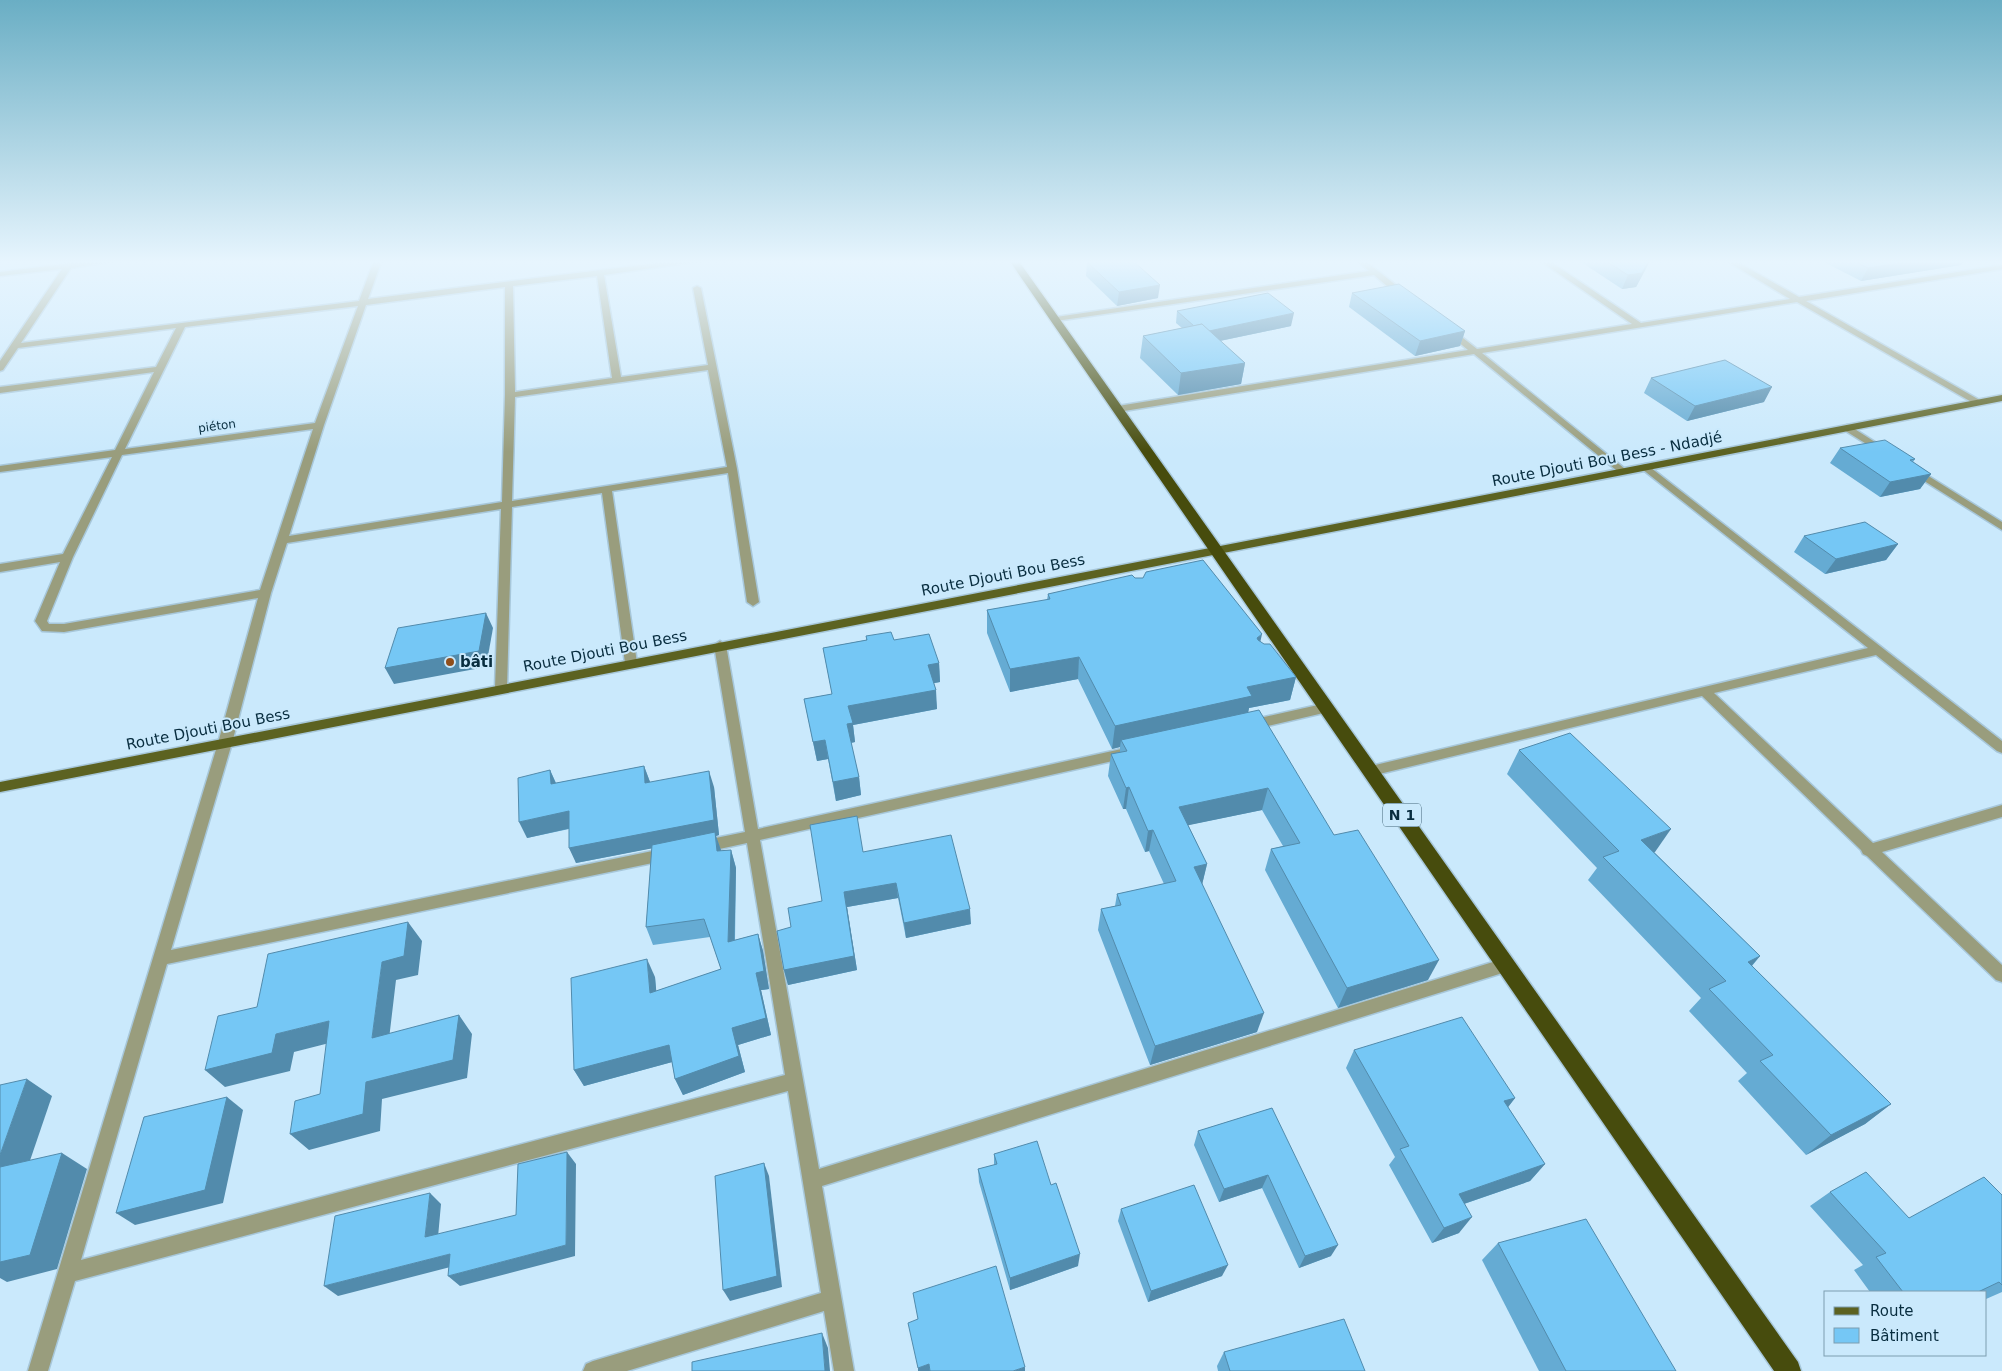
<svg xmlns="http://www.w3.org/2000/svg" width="2002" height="1371" viewBox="0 0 2002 1371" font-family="'DejaVu Sans',sans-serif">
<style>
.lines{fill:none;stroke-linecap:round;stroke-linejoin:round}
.minor-casing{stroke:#a7c7da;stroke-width:3}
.major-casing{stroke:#a7c7da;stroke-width:3}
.highway-casing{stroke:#a7c7da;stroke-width:3}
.minor{fill:#999d7d;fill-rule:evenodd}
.major{fill:#5c6221;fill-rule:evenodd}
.highway{fill:#474c0d;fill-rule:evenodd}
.wall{fill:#65abd3}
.shaded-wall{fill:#528bac}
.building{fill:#75c7f5;stroke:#528bac}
.poi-dot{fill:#904e1b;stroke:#cae9fc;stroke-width:2}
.labels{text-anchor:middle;stroke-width:4;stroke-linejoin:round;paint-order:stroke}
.far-street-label{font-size:12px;fill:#082d3f;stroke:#cae9fc}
.shield{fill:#cae9fc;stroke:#426578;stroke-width:1}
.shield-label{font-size:14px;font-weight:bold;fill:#082d3f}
.street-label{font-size:15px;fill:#082d3f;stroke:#cae9fc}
.poi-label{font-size:15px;font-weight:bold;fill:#082d3f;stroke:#cae9fc;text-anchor:start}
</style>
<rect width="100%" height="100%" fill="#cae9fc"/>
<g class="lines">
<defs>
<g id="minor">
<path d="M95,260H121L71,268L21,343L359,301L374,260H382L368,299L682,260H707L604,275L621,377L708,365L693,288L697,286L701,288L737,469L759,602L753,606L747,602L728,473L612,491L637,663L631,667L625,663L602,493L512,507L507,688L501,692L495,688L501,509L287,543L271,593L232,743L171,950L667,848L672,850L674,854L672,858L667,860L167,964L81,1260L785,1075L747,843L701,853L696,851L694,847L696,843L701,841L745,832L714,645L720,641L726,645L758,829L1126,748L1131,749L1133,753L1131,757L1126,758L760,840L819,1169L1506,958L1512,960L1514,965L1512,970L822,1186L854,1371H834L824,1311L627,1371H583L586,1364L593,1361L821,1293L788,1091L75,1281L48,1371H28L218,743L258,598L64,632L42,631L35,621L60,562L0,572V564L63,554L112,457L0,472V466L115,450L154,372L0,393V387L156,367L176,328L18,348L3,370L0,371V361L62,269L0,276V272ZM597,276L612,378L515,392L513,286ZM505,287V395L502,502L289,536L324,425L366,305ZM358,306L315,423L125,449L185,327ZM708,370L727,467L512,501L515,397ZM313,429L260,590L64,624H49L47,621L73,557L122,455Z"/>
<polygon points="1356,260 1364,260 1406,293 1406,297 1400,297 1374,275 1056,321 1052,319 1056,317 1369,271"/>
<polygon points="1539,260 1548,260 1641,323 1790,299 1725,260 1734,260 1799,297 2002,265 2002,269 1806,301 1983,402 1981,404 1975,404 1797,302 1482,353 1625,469 1626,471 1621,474 1474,354 1118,412 1113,409 1118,406 1468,350 1446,332 1446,328 1449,327 1477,349 1632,324"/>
<polygon points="1847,425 1850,426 1889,451 1884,454 1881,453 1844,430 1842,428"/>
<polygon points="1646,464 2002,741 2002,753 1997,751 1876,655 1714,693 1873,843 2002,805 2002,817 1882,852 2002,965 2002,982 1996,980 1867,856 1863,854 1861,850 1702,696 1371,776 1366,775 1364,771 1366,767 1371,766 1868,648 1642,469 1642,465"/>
<polygon points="1914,467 2002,522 2002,530 1910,472 1910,468"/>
<polygon points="1327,703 1332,705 1333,708 1332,711 1251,730 1246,728 1245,725 1246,722 1251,720"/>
</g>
<polygon id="major" points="2002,395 2002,401 0,792 0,782"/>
<polygon id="highway" points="1009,260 1018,260 1798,1362 1801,1371 1774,1371"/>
</defs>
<use href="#minor" class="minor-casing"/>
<use href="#major" class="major-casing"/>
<use href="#highway" class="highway-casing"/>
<use href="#minor" class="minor"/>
<use href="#major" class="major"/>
<use href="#highway" class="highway"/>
</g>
<g class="wall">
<polygon points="1578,260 1650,260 1636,287 1622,289"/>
<polygon points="1820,260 1964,260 1961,265 1861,281"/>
<polygon points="1087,262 1158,298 1117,306 1086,276"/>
<polygon points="1352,293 1465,331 1460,346 1415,356 1349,307"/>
<polygon points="1177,311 1291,326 1220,341 1245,363 1241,384 1178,395 1140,358 1143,336 1182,328 1176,323"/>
<polygon points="1651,378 1764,402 1687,421 1644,393"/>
<polygon points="1840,448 1915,459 1913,462 1931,474 1920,489 1880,497 1830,463"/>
<polygon points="1804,536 1898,544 1886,560 1825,574 1794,552"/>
<polygon points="1135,578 1260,641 1296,677 1290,700 1249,708 1248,712 1334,835 1428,980 1338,1008 1265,870 1271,849 1283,846 1262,810 1188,825 1207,864 1202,884 1257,1032 1150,1065 1098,930 1101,909 1115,906 1117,894 1164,884 1149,851 1145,852 1126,809 1123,809 1108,776 1111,754 1120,752 1120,747 1112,749 1078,679 1010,692 987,633 987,610 1047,600 1048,594"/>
<polygon points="866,636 894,640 939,663 940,682 934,683 937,709 853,725 855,742 851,743 859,777 861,795 836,801 828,759 817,761 804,699 832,694 823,648 866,640"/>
<polygon points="1519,750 1655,852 1654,852 1760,956 1752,966 1891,1104 1865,1124 1806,1155 1738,1081 1747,1073 1689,1011 1701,998 1588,880 1597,868 1507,774"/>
<polygon points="644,766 650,782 714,787 719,835 716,836 721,851 731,850 736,868 735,940 758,934 763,951 769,989 761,990 771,1035 738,1045 745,1072 683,1095 675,1079 672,1062 584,1086 574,1070 655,977 656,991 721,969 710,937 653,945 646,927 652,848 576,863 569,829 527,838 550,770 556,783"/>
<polygon points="863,852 971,924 906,938 898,898 847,907 857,970 788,985 784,970 791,927 822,901"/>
<polygon points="1354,1050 1515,1098 1508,1107 1545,1164 1530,1181 1464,1204 1459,1233 1432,1243 1389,1165 1395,1157 1346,1068"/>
<polygon points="1272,1108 1331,1256 1299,1268 1262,1188 1219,1202 1194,1145 1198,1131"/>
<polygon points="994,1154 1078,1266 1010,1290 979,1182 978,1169 994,1165"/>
<polygon points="1830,1192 1909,1218 2002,1195 2002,1292 1986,1299 1986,1292 1870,1292 1854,1270 1863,1265 1810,1206"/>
<polygon points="1121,1209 1222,1276 1148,1302 1118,1221"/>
<polygon points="1498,1243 1676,1371 1539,1371 1482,1260"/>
<polygon points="1224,1352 1365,1371 1218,1371 1217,1366"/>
</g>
<g class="shaded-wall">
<polygon points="1649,260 1650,260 1647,267 1636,287 1622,289 1628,275"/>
<polygon points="1917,260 1964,260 1961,265 1861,281 1868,268"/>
<polygon points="1160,285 1158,298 1117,306 1119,292"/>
<polygon points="1294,313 1291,326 1200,345 1202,332"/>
<polygon points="1465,331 1460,346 1415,356 1420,341"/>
<polygon points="1245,363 1241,384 1178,395 1181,373"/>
<polygon points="1772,387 1764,402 1687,421 1695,406"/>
<polygon points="1931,474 1920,489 1880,497 1890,482"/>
<polygon points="1898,544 1886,560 1825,574 1836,559"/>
<polygon points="486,613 493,628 486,667 394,684 385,668"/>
<polygon points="1262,634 1257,657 1257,638"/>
<polygon points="1079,657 1078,679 1010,692 1010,669"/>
<polygon points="939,663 940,682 929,684 928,665"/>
<polygon points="1296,677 1290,700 1249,708 1247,719 1121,740 1120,747 1112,749 1115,726 1247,687"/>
<polygon points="936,690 937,709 853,725 855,742 850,743 847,724 848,706"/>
<polygon points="825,740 828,759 817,761 813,742"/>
<polygon points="644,766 650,782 645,783"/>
<polygon points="550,770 557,786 551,784"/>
<polygon points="709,771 714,787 719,835 716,836 721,850 723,870 717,851 716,836 576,863 569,848"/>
<polygon points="859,777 861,795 836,801 833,782"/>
<polygon points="1129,787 1126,809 1123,809 1126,788"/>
<polygon points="1268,788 1262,810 1175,828 1179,807"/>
<polygon points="569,811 576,827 527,838 519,822"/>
<polygon points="1671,829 1655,852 1625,864 1641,840"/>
<polygon points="1153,830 1149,851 1145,852 1148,831"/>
<polygon points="731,850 736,868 734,960 728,942"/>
<polygon points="1207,864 1202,885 1194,867"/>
<polygon points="896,883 898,898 847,907 857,970 788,985 784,970 844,892"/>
<polygon points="970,909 971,924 906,938 904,923"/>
<polygon points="408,922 422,941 418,975 396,980 387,1056 372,1038 382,962"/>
<polygon points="758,934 763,951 769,989 761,990 771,1035 738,1045 745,1072 683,1095 675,1079 756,973"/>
<polygon points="1760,956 1740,979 1748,962"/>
<polygon points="647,959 655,977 658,1010 650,993"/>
<polygon points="1439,960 1428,980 1338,1008 1347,988"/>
<polygon points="1264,1013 1257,1032 1150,1065 1155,1046"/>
<polygon points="459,1015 472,1034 467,1078 382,1099 380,1131 309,1150 290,1134 366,1082"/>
<polygon points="329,1021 345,1039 294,1052 290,1071 225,1087 205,1070 276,1034"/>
<polygon points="669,1045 676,1061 584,1086 574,1070"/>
<polygon points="27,1079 52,1096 22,1184 0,1171 0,1155"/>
<polygon points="227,1097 243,1110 223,1203 135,1225 116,1213"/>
<polygon points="1515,1098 1502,1115 1504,1101"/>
<polygon points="1891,1104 1865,1124 1806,1155 1831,1135"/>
<polygon points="567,1152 576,1164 575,1256 460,1286 448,1276 566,1245"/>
<polygon points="62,1153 87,1169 57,1269 7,1282 0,1278 0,1262"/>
<polygon points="764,1163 769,1176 782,1287 730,1301 723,1290"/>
<polygon points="1545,1164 1530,1181 1446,1210 1459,1194"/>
<polygon points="1268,1175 1262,1188 1219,1202 1224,1189"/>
<polygon points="430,1193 441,1204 437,1248 425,1237"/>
<polygon points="1472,1217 1459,1233 1432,1243 1444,1228"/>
<polygon points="1338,1245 1331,1256 1299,1268 1305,1256"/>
<polygon points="450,1254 462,1264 338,1296 324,1286"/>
<polygon points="1080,1254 1078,1266 1010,1290 1010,1278"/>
<polygon points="1228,1265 1222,1276 1148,1302 1151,1291"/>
<polygon points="822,1333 828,1348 830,1371 825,1371"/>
<polygon points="929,1364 930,1371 918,1371 918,1368"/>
<polygon points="1025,1367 1025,1371 1013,1371"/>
</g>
<g class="building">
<polygon points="1096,260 1132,260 1160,285 1119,292 1087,262"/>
<polygon points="1604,260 1649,260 1642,273 1628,275"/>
<polygon points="1852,260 1917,260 1868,268"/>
<polygon points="1399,284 1465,331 1420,341 1352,293"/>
<polygon points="1268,293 1294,313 1209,331 1202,324 1194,326 1177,311"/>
<polygon points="1202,324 1245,363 1181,373 1143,336"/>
<polygon points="1725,360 1772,387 1695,406 1651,378"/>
<polygon points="1885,440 1915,459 1910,460 1931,474 1890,482 1840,448"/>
<polygon points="1865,522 1898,544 1836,559 1804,536"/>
<polygon points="1203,560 1262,634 1257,638 1258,640 1264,644 1270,644 1296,677 1247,687 1252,696 1115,726 1079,657 1010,669 987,610 1050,599 1048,594 1132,575 1135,578 1143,578 1146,572"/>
<polygon points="486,613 479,651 385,668 398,628"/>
<polygon points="891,632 894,640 929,634 939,663 928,665 936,690 848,706 853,723 847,724 859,777 833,782 825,740 813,742 804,699 832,694 823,648 867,640 866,636"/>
<polygon points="1259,710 1334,835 1358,830 1439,960 1347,988 1271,849 1300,843 1268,788 1179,807 1207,864 1194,867 1264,1013 1155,1046 1101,909 1121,905 1117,894 1176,881 1153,830 1148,831 1129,787 1126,788 1111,754 1127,751 1121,740"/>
<polygon points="1570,733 1671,829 1641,840 1760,956 1748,962 1891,1104 1831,1135 1760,1061 1773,1055 1709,989 1726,981 1603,857 1619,851 1519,750"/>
<polygon points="644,766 645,783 709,771 714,820 569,848 569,811 519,822 518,778 550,770 551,784"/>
<polygon points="857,816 863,852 951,835 970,909 904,923 896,883 844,892 854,956 784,970 777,931 791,927 788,908 822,901 810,825"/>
<polygon points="715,832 717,851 731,850 728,942 758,934 764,971 756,973 766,1018 732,1028 739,1056 675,1079 669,1045 574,1070 571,978 647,959 650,993 721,969 704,919 646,927 652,845"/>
<polygon points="408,922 404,956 382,962 372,1038 459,1015 453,1060 366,1082 363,1114 290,1134 295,1101 320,1094 329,1021 276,1034 272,1053 205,1070 218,1016 257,1007 268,954"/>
<polygon points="1462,1017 1515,1098 1504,1101 1545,1164 1459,1194 1472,1217 1444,1228 1400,1149 1409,1146 1354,1050"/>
<polygon points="27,1079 0,1155 0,1085"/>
<polygon points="227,1097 205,1190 116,1213 144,1117"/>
<polygon points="1272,1108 1338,1245 1305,1256 1268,1175 1224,1189 1198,1131"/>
<polygon points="1037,1141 1051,1185 1056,1183 1080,1254 1010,1278 978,1169 997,1164 994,1154"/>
<polygon points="567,1152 566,1245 448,1276 450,1254 324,1286 335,1216 430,1193 425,1237 516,1215 518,1164"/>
<polygon points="62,1153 30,1255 0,1262 0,1167"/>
<polygon points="764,1163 777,1276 723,1290 715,1176"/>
<polygon points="1866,1172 1909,1218 1984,1177 2002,1195 2002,1285 1999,1282 1978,1292 1903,1292 1876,1257 1886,1253 1830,1192"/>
<polygon points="1194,1185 1228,1265 1151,1291 1121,1209"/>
<polygon points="1586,1219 1676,1371 1566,1371 1498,1243"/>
<polygon points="996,1266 1025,1367 1013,1371 930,1371 929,1364 918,1368 908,1323 918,1319 913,1293"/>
<polygon points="1344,1319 1365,1371 1230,1371 1224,1352"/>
<polygon points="822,1333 825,1371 692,1371 692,1362"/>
</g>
<linearGradient id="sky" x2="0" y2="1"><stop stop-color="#6aaec4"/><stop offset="0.58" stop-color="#e7f5fe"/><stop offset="1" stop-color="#e7f5fe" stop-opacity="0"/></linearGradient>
<rect width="2002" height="452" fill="url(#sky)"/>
<circle class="poi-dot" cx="450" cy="662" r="5"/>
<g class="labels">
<g class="far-street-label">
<text transform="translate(217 426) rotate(-8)" y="4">piéton</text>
</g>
<rect class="shield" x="1383" y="803.5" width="38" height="23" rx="4"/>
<g class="shield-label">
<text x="1402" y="820">N 1</text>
</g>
<g class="street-label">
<text transform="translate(1607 459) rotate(-11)" y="5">Route Djouti Bou Bess - Ndadjé</text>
<text transform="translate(1003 575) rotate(-11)" y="5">Route Djouti Bou Bess</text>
<text transform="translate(605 651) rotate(-11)" y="5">Route Djouti Bou Bess</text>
<text transform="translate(208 729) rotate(-11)" y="5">Route Djouti Bou Bess</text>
</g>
<g class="poi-label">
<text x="460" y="667">bâti</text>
</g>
</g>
<rect x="1824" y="1291" width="162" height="65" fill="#cae9fc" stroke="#7c9eb0"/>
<rect x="1834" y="1307" width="25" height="8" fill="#5c6221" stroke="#7c9eb0"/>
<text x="1870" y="1316" font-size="15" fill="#082d3f">Route</text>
<rect x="1834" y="1328" width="25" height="15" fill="#75c7f5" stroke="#7c9eb0"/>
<text x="1870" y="1341" font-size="15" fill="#082d3f">Bâtiment</text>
</svg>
